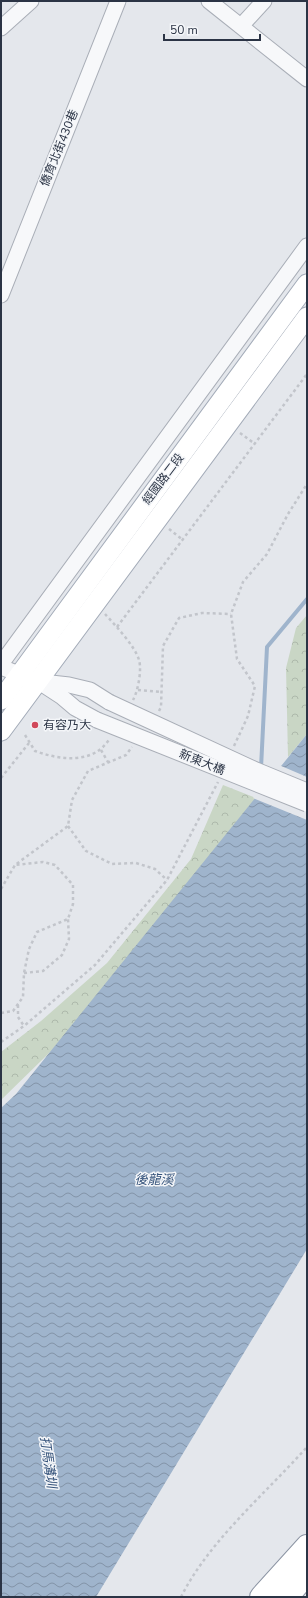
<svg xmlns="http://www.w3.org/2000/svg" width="308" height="1598" viewBox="0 0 308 1598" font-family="'Nunito Sans','Noto Sans TC',sans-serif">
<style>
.forest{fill:url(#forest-crowns)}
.water{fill:url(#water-waves)}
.pier{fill:#e4e7ec}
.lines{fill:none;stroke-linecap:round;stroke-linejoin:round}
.stream{stroke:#9fb4cc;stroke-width:4}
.minor-casing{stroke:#a9aeb7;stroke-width:17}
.major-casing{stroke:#a3abb8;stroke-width:21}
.highway-casing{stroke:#8b94a3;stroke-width:24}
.path{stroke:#c2c5cb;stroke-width:2.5;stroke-dasharray:3 3;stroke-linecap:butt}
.minor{stroke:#f7f8fa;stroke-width:15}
.major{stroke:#fff;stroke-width:19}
.highway{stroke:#fff;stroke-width:22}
.minor-bridge-casing{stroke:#a9aeb7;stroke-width:17;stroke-linecap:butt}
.minor-bridge{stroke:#f7f8fa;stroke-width:15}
.poi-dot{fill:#d1495b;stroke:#f4f6f9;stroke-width:1.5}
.labels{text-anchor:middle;stroke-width:3;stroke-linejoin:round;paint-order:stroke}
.street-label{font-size:12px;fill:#2b3445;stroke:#f4f6f9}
.poi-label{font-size:12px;fill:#2b3445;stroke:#f4f6f9;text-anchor:start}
.water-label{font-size:13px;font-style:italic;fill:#34527a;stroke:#f4f6f9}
</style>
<defs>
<pattern id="forest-crowns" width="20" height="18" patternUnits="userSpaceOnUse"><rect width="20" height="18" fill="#c9d6c5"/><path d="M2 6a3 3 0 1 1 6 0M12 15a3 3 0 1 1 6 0" fill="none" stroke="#adb8ab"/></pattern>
<pattern id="water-waves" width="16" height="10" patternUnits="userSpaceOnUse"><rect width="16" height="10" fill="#9fb4cc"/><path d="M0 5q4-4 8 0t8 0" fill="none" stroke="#8293a7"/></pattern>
</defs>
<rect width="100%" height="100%" fill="#e4e7ec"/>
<g class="forest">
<polygon points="307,615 307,734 288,757 286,668 296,628"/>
<polygon points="223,785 256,798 85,1018 1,1100 1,1052 41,1021 107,963 191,859"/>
</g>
<polygon class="water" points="307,734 307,1249 96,1597 1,1597 1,1108 16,1094"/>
<polygon class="pier" points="279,765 307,777 307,820 253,798"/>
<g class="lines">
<polyline class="stream" points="261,768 267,647 307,599"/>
<defs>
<g id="minor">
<polyline points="209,1 307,79"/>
<polyline points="241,26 264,1"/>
<polyline points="1,28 31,1"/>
<polyline points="1,295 118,1"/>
<polyline points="1,664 307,246"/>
<polyline points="1,667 39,682 62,697 75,708 97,720"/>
<polyline points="42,682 69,685 90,690 109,702"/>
</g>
<g id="major">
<polyline points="1,700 307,284"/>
<polyline points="1,731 307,317"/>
</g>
<g id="highway">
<polyline points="261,1597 307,1546"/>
<polyline points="287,1597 307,1574"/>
</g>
</defs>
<use href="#minor" class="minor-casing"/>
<use href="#major" class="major-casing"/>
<use href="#highway" class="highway-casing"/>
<g class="path">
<polyline points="240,433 255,444"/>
<polyline points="169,529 183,540"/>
<path d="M105,614C115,625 135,646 139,660C142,670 138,691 133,700"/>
<polyline points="117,627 307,374"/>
<polyline points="138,690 162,692"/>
<polyline points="159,711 161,707 163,646 179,618 202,613 231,614"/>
<path d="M25,735L35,751C60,760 94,765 110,738"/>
<polyline points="234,746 248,716 255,686 237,659 231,614 243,582 267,554 288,514 307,484"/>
<polyline points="101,750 108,762"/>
<polyline points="1,778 29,743"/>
<polyline points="68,826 86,851 112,864 136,863 155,869 167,880"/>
<polyline points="1,889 15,865 68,826 72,800 88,771 126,755 132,747"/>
<polyline points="24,973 43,971 62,955 69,939 68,919"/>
<polyline points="18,1005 18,1017 24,1026"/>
<polyline points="1,1013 13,1011 23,997 24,973 29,949 37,932 68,919 73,904 73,885 55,865 43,862 15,865"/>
<polyline points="1,1042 24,1026 95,965 167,880 218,782"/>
<path d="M181,1597C209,1541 265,1494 307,1447"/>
</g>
<use href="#minor" class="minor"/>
<use href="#major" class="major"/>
<use href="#highway" class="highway"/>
<defs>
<g id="minor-bridge">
<polyline points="109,702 256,770 307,791"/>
<polyline points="97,720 307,804"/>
</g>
</defs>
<use href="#minor-bridge" class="minor-bridge-casing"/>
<use href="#minor-bridge" class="minor-bridge"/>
</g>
<circle class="poi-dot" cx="35" cy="725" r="4"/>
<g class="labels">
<g class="street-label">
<text transform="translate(59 148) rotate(-68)" y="4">僑育北街430巷</text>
<text transform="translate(163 479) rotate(-53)" y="4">經國路二段</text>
<text transform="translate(202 762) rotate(22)" y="4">新東大橋</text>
</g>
<g class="poi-label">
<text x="43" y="729">有容乃大</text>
</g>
<g class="water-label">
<text x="154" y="1184">後龍溪</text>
<text transform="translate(49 1462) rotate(82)" y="5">打馬溝圳</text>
</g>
</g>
<rect width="308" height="1598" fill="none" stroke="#2b3445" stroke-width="4"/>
<path d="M164 34v6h96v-6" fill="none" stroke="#2b3445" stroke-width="2"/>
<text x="170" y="34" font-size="12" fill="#2b3445" stroke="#f4f6f9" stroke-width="3" paint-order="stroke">50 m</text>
</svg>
